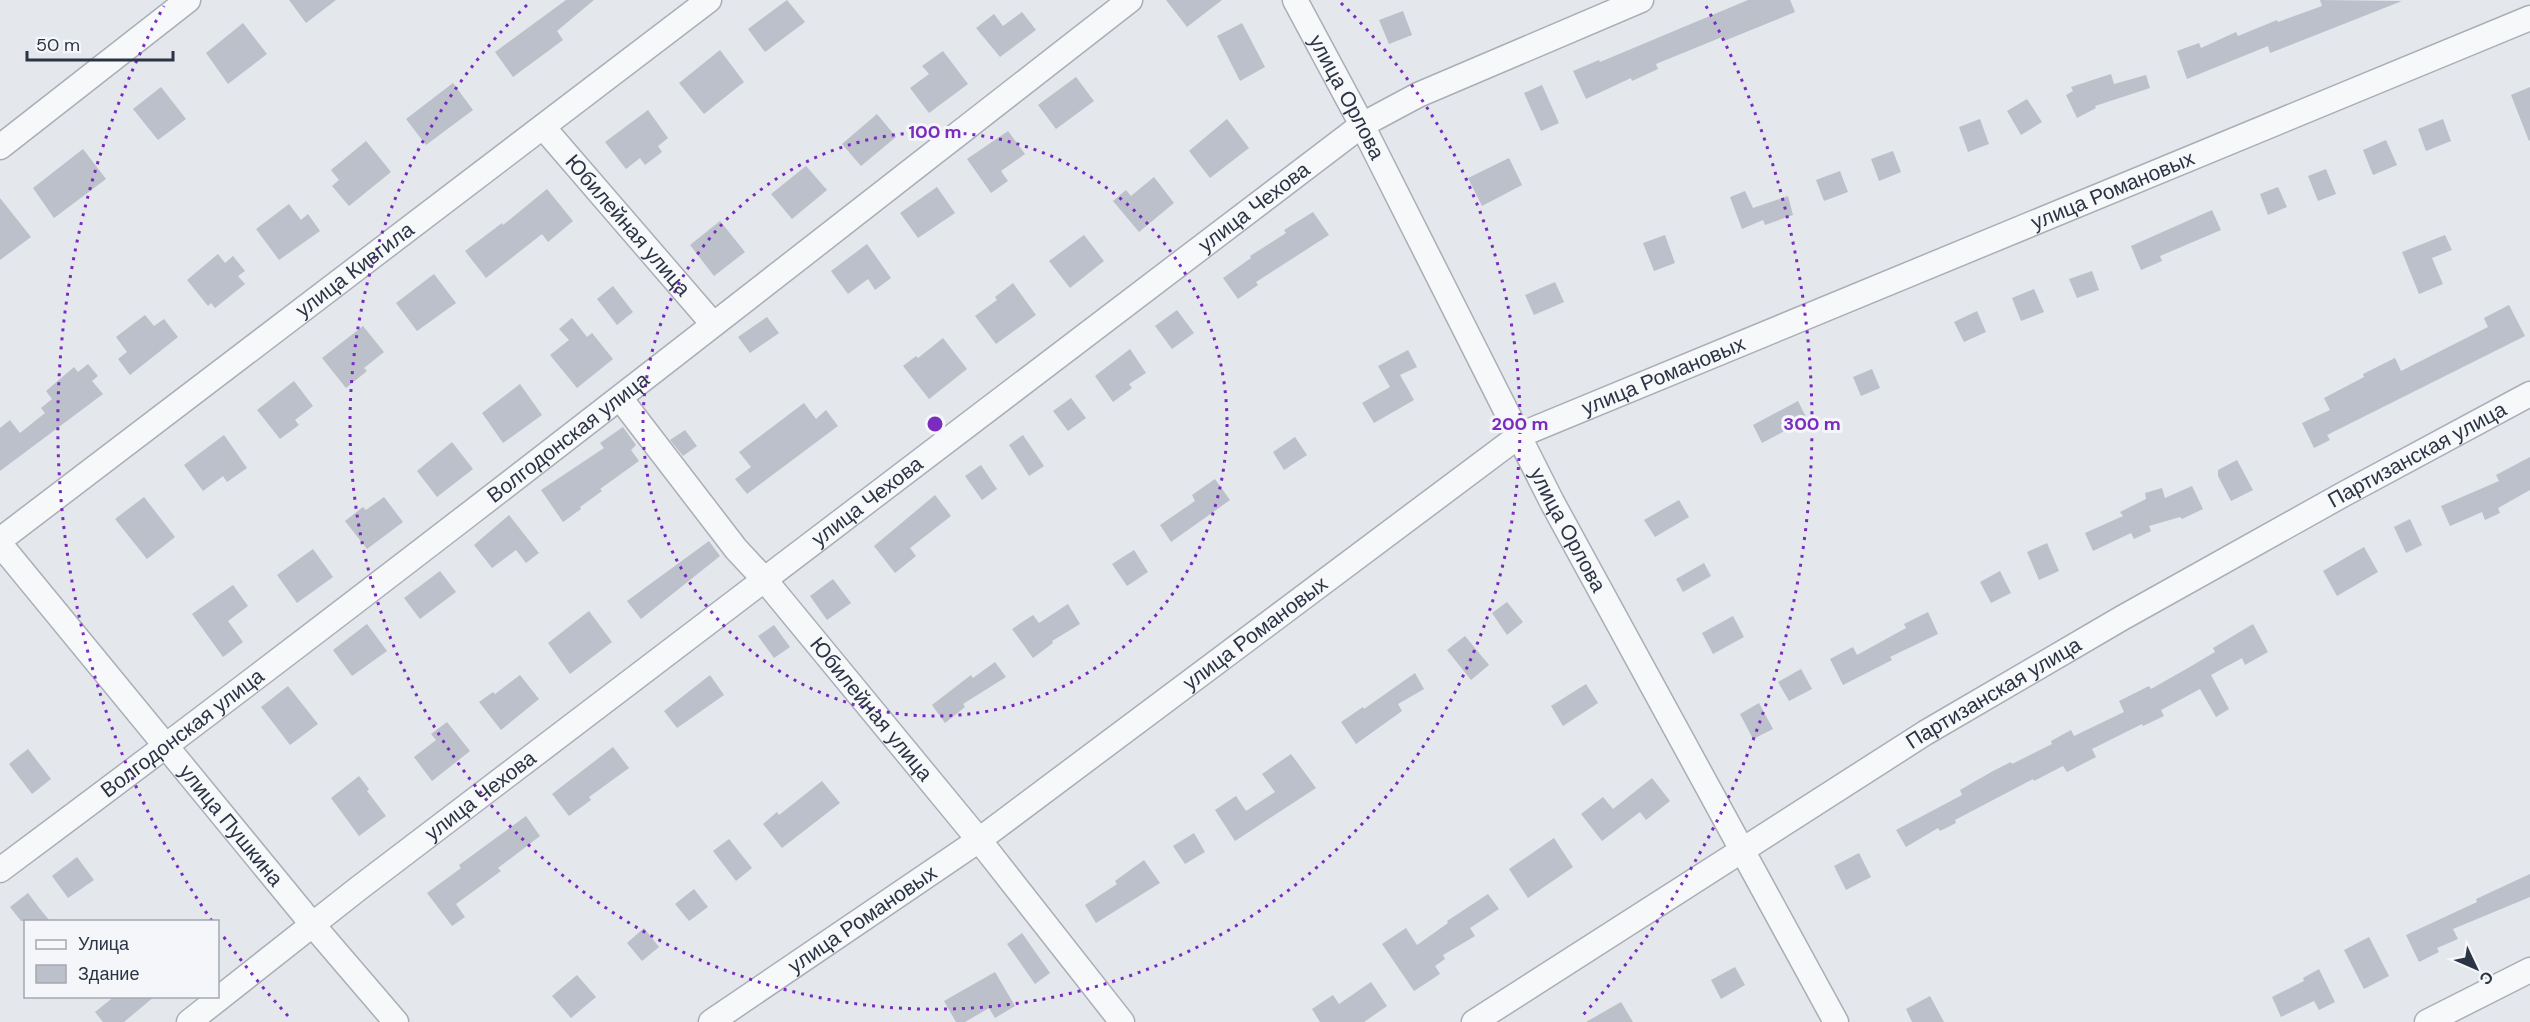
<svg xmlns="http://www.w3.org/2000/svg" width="2530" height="1022" viewBox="0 0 2530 1022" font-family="'DM Sans',sans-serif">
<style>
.building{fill:#bbc0ca}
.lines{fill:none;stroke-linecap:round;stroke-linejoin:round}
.street-casing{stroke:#a9aeb7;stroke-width:27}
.street{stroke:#f7f8fa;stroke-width:24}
.ring{fill:none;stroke:#7b2cbf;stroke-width:3;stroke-dasharray:3 6}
.labels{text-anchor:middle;stroke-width:6;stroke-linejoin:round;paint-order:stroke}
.street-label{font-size:21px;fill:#2b3445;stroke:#f4f6f9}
.centre{fill:#7b2cbf;stroke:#f4f6f9;stroke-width:3}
.ring-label{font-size:18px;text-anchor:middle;font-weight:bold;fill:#7b2cbf;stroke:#f4f6f9;stroke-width:6;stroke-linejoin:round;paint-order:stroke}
</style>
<rect width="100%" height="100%" fill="#e4e7ec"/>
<g class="building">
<polygon points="289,0 336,0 306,23"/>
<polygon points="566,0 594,0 557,31 563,40 513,77 495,52"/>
<polygon points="787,0 805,22 765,52 748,29"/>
<polygon points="1166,0 1222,0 1187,27"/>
<polygon points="1748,0 1790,0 1795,12 1724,41 1722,37 1656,64 1658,69 1632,81 1631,78 1586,99 1573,71 1599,60 1600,62"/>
<polygon points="2320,0 2402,1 2270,53 2268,46 2187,79 2177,51 2199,43 2201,48 2236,32 2238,36 2277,20 2278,22 2322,6"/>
<polygon points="1403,11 1412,35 1389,44 1379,20"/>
<polygon points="1022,12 1036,30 1000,57 976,28 994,14 1003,26"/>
<polygon points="243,23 267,54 228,84 206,53"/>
<polygon points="1242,23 1265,67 1240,81 1217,36"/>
<polygon points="720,50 744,82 704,114 679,83"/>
<polygon points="943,51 968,84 929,113 910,88 929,74 922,66"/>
<polygon points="2111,74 2114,84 2146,75 2150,88 2095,106 2096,108 2077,118 2066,95 2073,91 2071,87"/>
<polygon points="1076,77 1094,101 1056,129 1038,105"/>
<polygon points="453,83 473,110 426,145 406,119"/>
<polygon points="1542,85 1559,123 1541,131 1524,93"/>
<polygon points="161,87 186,119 158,140 133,109"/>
<polygon points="2530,87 2530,140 2529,141 2511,95"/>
<polygon points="2027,99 2042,122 2021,135 2007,111"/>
<polygon points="648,110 668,138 658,146 662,152 645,165 640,158 626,169 605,142"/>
<polygon points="877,114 896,137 861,166 842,144"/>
<polygon points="1227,119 1249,148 1210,178 1189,151"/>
<polygon points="1980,119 1989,144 1968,152 1959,127"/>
<polygon points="2443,119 2451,141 2426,151 2418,129"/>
<polygon points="1008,131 1025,154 1001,171 1008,181 991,193 967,159"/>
<polygon points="2386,140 2397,165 2373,175 2363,150"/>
<polygon points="366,141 391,172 349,206 332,186 339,180 331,170"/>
<polygon points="83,149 106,179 54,218 33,188"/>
<polygon points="1893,151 1901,172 1879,181 1871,159"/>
<polygon points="1509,158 1522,185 1482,206 1468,178"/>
<polygon points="806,166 827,190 792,219 771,194"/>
<polygon points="2326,169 2336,194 2318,201 2308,176"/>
<polygon points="1840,171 1848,192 1824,201 1816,180"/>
<polygon points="1154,177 1174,203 1139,232 1113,201 1126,190 1131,196"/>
<polygon points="937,187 955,213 918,238 900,213"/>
<polygon points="2278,187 2287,207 2268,215 2260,194"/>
<polygon points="547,189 573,221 548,242 542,234 486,278 465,251 502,223 503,225"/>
<polygon points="1745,191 1753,208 1788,196 1793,215 1765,225 1763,220 1742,229 1730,197"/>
<polygon points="0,198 31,237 0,260"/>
<polygon points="289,204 301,220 308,214 320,231 279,260 256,229"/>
<polygon points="2212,210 2221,230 2160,256 2162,261 2141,270 2131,246"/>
<polygon points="1313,212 1329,235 1256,282 1258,285 1238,299 1223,278 1251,258 1250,256 1286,233 1284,230"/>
<polygon points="720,221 745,252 714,276 690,245"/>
<polygon points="1084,235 1104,261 1070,288 1049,261"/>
<polygon points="1665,235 1675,263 1654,271 1643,243"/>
<polygon points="2445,235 2452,250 2432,258 2443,284 2419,294 2402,252"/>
<polygon points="867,244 891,278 875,290 868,279 848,294 831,271"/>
<polygon points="218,254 225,263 233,256 245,271 238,276 245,284 215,308 211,303 208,306 187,280"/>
<polygon points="2092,271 2099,290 2077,298 2069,279"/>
<polygon points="434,274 456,303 417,331 396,303"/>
<polygon points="1555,282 1564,302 1534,315 1525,295"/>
<polygon points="1013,283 1036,315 996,344 975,316 997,300 995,297"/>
<polygon points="613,286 633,312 617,325 597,299"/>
<polygon points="2034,289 2044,312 2021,321 2012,298"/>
<polygon points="2509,305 2525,336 2327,435 2330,440 2314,448 2302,423 2330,410 2324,398 2364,377 2363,374 2395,358 2401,371 2488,327 2484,318"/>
<polygon points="1177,310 1194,333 1172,349 1155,326"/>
<polygon points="1977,311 1986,332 1964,342 1954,322"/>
<polygon points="145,315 154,326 164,319 178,337 130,375 118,359 127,352 116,337"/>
<polygon points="767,317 779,333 750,353 738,337"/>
<polygon points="572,318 587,337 592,333 613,359 577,388 550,355 569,340 559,329"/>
<polygon points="363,326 384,352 364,368 367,371 346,388 322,358"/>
<polygon points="943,338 967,369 929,399 903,366 916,356 918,358"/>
<polygon points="1130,349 1146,373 1129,384 1132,388 1113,402 1095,376"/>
<polygon points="1408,350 1417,367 1400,375 1414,400 1374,423 1362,403 1390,387 1378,366"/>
<polygon points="88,364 98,376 92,381 103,394 0,471 0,428 10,420 20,433 45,413 41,408 52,399 46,391 74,367 78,372"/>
<polygon points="1872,369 1880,388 1861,396 1853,377"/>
<polygon points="294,381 313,406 295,420 299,425 280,439 257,410"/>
<polygon points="520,384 542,415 503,443 482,413"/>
<polygon points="1071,398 1086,418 1068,431 1053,411"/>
<polygon points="1798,401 1807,419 1762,443 1753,425"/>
<polygon points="804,403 816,419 826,410 838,426 747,494 735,479 751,467 739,452"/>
<polygon points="623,427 636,445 631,450 639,461 600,489 602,491 580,507 581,509 563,522 541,490 604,448 600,443"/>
<polygon points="685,430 697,446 683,456 670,440"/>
<polygon points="224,435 247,468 227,482 223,476 203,491 184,465"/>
<polygon points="1023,435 1044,466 1029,476 1009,445"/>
<polygon points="1295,437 1307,455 1284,470 1273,452"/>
<polygon points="452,442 473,469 437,497 417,471"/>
<polygon points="2530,457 2530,490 2498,508 2500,513 2485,520 2482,512 2450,526 2441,506 2499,481 2496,475"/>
<polygon points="2237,460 2253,490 2231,501 2218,476 2218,470"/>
<polygon points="981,465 997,489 982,500 965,476"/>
<polygon points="1215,479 1230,500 1171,542 1160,525 1195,501 1192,495"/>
<polygon points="2192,486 2203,509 2182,519 2180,517 2149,526 2151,531 2134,539 2131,533 2093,551 2085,533 2123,516 2120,512 2146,499 2145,493 2162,488 2165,498"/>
<polygon points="935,495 951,516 910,548 916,556 895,573 874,546"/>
<polygon points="144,497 175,537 147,559 115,519"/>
<polygon points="384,497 403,522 367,549 345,521 363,507 366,510"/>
<polygon points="1679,500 1689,517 1655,537 1644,520"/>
<polygon points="509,515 539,553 526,563 516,550 492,568 474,545"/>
<polygon points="2410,519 2422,545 2406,553 2394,527"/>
<polygon points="709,541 720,556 641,619 627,601"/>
<polygon points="2047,543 2059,571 2039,580 2027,552"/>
<polygon points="2364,547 2378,572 2337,596 2323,571"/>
<polygon points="313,549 333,577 297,603 277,575"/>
<polygon points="1134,550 1148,572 1127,586 1112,564"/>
<polygon points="1704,563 1711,576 1683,592 1676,579"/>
<polygon points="440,571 456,592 420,619 404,598"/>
<polygon points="2000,571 2011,593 1991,603 1980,582"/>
<polygon points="833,579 851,603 827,620 810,596"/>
<polygon points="233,585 248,606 228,621 243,642 223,657 192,614"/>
<polygon points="1507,602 1523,622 1507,635 1492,613"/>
<polygon points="1068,604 1080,624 1052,641 1053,643 1033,658 1012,629 1033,615 1039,623"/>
<polygon points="589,611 612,642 570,674 548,643"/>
<polygon points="1928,612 1938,634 1890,657 1892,660 1843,685 1830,659 1853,647 1857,655 1906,628 1904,624"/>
<polygon points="1733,616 1744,637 1713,654 1702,633"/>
<polygon points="367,624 387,651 352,676 333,650"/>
<polygon points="2253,624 2268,652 2245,665 2242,658 2211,675 2229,709 2216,717 2200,689 2161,710 2164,716 2143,726 2142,724 2092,749 2096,757 2067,772 2063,766 2034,781 2033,779 1955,820 1956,823 1940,831 1938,828 1906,847 1896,830 1962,795 1960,790 1993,771 2011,762 2012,764 2052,744 2051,741 2071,730 2074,736 2124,712 2119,701 2149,686 2151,689 2188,668 2215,652 2213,648"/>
<polygon points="774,625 790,647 774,658 758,636"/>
<polygon points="1465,636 1489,665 1471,680 1447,650"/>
<polygon points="995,662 1006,677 963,704 965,707 945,723 932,705 971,675 973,678"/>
<polygon points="1801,669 1812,689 1789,701 1778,682"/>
<polygon points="1415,673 1424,689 1398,704 1402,711 1356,744 1341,722 1363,707 1364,709"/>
<polygon points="520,675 539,699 501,730 479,702 493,692 495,694"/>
<polygon points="710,675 724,695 677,728 664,711"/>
<polygon points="1586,684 1598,703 1563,726 1551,706"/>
<polygon points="288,686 318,724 290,745 261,707"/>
<polygon points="1759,703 1773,729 1753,739 1740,714"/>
<polygon points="447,722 470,751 432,781 414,757 436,740 431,734"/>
<polygon points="613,747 629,768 589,797 591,800 569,816 552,794"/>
<polygon points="28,749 51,779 32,794 9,764"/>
<polygon points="1291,754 1316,788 1235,841 1215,810 1236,796 1246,811 1275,792 1262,774"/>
<polygon points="359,776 369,789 367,791 386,816 359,836 331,798"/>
<polygon points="1652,778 1670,801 1646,820 1640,812 1602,841 1581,814 1603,797 1613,809"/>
<polygon points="822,781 840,803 782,848 763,824 777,812 779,815"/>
<polygon points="526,816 540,836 498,868 501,871 456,904 465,917 452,926 427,893 461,868 459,865"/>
<polygon points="1194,833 1205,852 1185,864 1173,846"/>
<polygon points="1554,838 1573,867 1528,898 1509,869"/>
<polygon points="729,839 752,868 736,881 713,851"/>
<polygon points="1859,853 1871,877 1846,890 1834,866"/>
<polygon points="77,857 94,880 68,898 52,876"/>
<polygon points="1144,860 1160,883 1096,923 1085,905 1117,884 1115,881"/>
<polygon points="2530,874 2530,897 2453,929 2458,939 2437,948 2439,952 2419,962 2406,935 2477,902 2476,899"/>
<polygon points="694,889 708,907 689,921 675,904"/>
<polygon points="28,893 40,909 50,921 21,921 10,907"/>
<polygon points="1488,894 1499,909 1470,928 1475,936 1443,955 1445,959 1435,966 1440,974 1414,991 1382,944 1406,928 1417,945 1448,923 1447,921"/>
<polygon points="644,928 659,947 642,961 627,943"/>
<polygon points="1022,933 1050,973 1035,984 1007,944"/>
<polygon points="2369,937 2389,976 2364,989 2344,950"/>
<polygon points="1735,967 1745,985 1721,999 1711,980"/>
<polygon points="2319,969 2335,1002 2319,1010 2314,1001 2281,1017 2272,997 2304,981 2303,978"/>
<polygon points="995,972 1015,1006 995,1018 989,1008 965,1022 956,1022 944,1001"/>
<polygon points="577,975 596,997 571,1018 552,996"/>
<polygon points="1371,982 1387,1006 1364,1022 1320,1022 1312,1009 1333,995 1339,1004"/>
<polygon points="115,996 155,996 124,1022 103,1022 95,1012"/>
<polygon points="1930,996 1944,1022 1912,1022 1906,1009"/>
<polygon points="1621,1002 1633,1022 1586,1022"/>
</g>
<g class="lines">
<defs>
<g id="street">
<path id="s1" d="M1295,0L1362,125L1552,502L1836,1022"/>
<path id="s2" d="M543,127L713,324"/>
<polyline points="0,147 188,0"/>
<path id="s3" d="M620,398L736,549L764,579L979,840L1122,1022"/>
<path id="s4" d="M0,540L709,0"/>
<path id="s5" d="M0,544L312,924L396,1022"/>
<path id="s6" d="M0,870C382,586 755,292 1130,0"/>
<path id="s7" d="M189,1022L359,888L1362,125L1418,95L1641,0"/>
<path id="s8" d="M711,1022L979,840L1520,435L2530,18"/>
<path id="s9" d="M1474,1022L1925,733L2122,618L2344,494L2530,394"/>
<polyline points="2427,1022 2530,970"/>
</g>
</defs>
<use href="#street" class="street-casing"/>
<use href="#street" class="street"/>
</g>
<g class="ring">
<circle cx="935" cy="424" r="292"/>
<path d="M1341 3A585 585 0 1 1 529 3"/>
<path d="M288 1016A877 877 0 0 1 221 933M212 921A877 877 0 0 1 164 6M1706 6A877 877 0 0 1 1582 1016"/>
</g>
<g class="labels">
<g class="street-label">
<text dy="7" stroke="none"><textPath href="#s1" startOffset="110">улица Орлова</textPath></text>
<text dy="7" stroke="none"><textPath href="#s8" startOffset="1641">улица Романовых</textPath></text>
<text dy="7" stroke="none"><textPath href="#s7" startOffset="1341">улица Чехова</textPath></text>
<text dy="7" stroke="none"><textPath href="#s2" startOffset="130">Юбилейная улица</textPath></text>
<text dy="7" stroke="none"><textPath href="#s4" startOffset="446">улица Кивгила</textPath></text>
<text dy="7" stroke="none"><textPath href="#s8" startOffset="1155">улица Романовых</textPath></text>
<text dy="7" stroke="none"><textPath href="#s6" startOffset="714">Волгодонская улица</textPath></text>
<text dy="7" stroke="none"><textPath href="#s9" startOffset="1101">Партизанская улица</textPath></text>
<text dy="7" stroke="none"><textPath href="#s7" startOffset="855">улица Чехова</textPath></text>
<text dy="7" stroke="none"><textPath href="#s1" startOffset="596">улица Орлова</textPath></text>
<text dy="7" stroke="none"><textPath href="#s8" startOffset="669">улица Романовых</textPath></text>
<text dy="7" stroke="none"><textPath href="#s9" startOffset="615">Партизанская улица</textPath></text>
<text dy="7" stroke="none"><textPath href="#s3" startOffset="400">Юбилейная улица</textPath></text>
<text dy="7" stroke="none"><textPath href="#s6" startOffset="228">Волгодонская улица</textPath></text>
<text dy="7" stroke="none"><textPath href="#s7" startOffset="369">улица Чехова</textPath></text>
<text dy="7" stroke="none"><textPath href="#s5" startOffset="364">улица Пушкина</textPath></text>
<text dy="7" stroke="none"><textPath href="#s8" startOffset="183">улица Романовых</textPath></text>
</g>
</g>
<circle cx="935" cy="424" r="9" class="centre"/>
<g class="ring-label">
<text x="935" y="138">100 m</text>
<text x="1520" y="430">200 m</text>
<text x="1812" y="430">300 m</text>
</g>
<rect x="24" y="920" width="195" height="78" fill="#f4f6f9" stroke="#a4a8b1" stroke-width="1.5"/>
<rect x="36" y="940" width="30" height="9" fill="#f7f8fa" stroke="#a4a8b1" stroke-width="1.5"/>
<text x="78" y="950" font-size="18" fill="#2b3445">Улица</text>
<rect x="36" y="965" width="30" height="18" fill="#bbc0ca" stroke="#a4a8b1" stroke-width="1.5"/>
<text x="78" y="980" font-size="18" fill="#2b3445">Здание</text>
<g transform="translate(2476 968) rotate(134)" stroke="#f4f6f9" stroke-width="4.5" paint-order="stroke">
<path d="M0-4.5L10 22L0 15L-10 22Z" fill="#2b3445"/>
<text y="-9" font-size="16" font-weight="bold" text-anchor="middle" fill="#2b3445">С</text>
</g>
<path d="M27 51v9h146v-9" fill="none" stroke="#2b3445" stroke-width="3"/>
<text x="36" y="51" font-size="18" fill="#2b3445" stroke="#f4f6f9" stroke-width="4.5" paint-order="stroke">50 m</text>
</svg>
